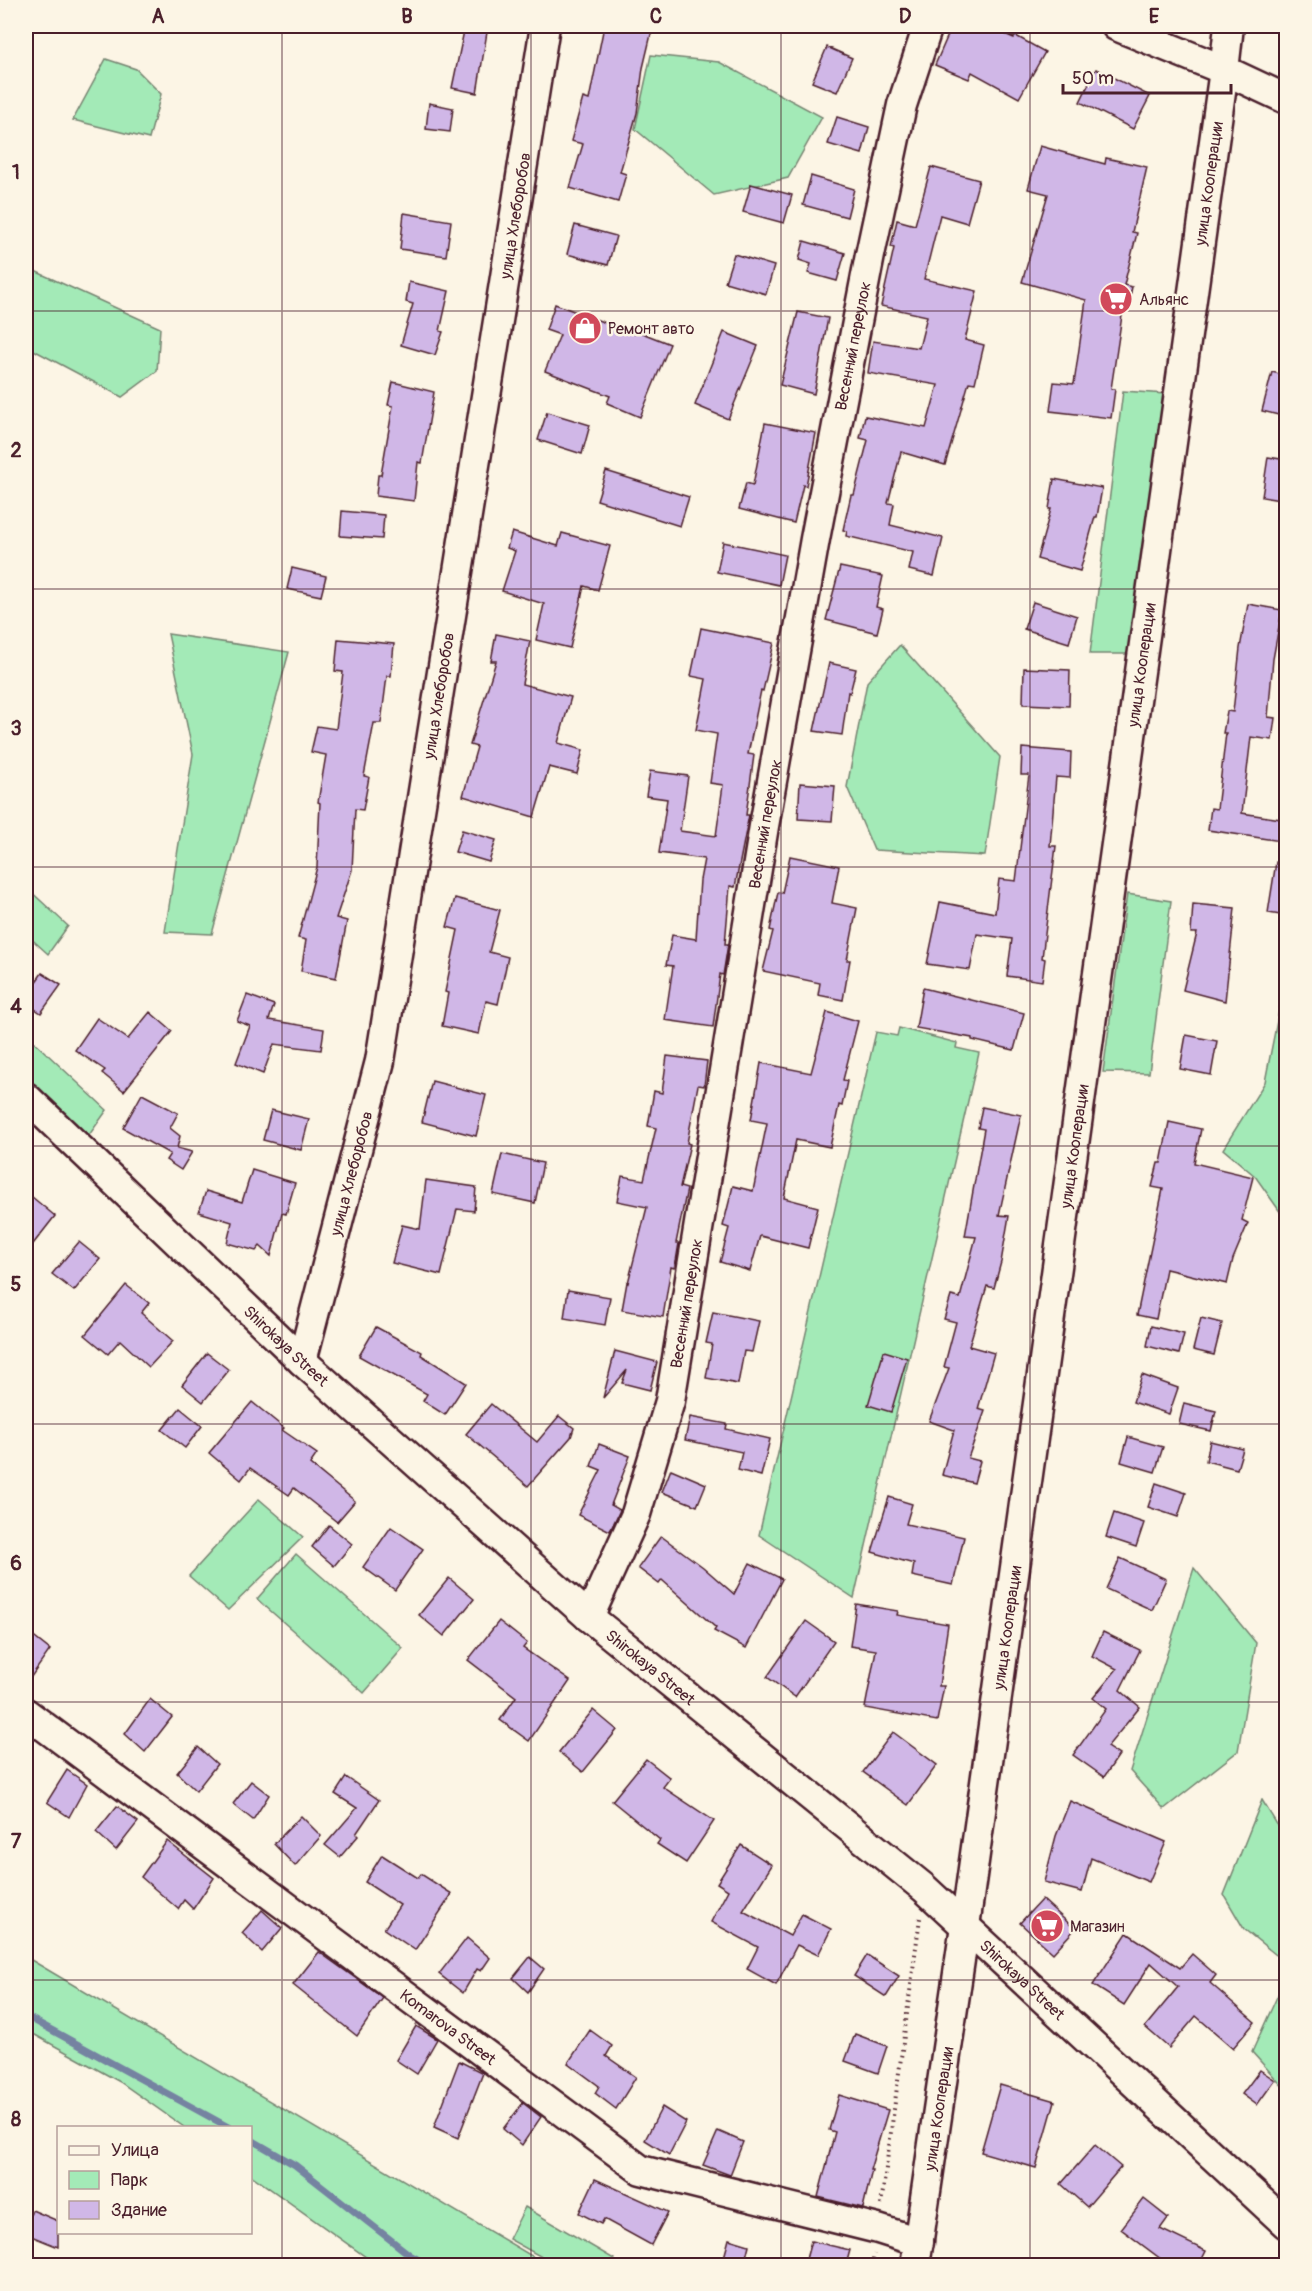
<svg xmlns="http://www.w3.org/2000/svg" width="1312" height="2291" viewBox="0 0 1312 2291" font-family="Pangolin,sans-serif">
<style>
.green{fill:#a3eab7;stroke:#768471;stroke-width:1.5}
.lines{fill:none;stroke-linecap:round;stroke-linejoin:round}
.stream{stroke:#7583a1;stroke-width:7}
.building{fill:#d0b7e7;stroke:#4a1f2b;stroke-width:1.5}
.minor-casing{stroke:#4a1f2b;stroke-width:33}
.path{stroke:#4a1f2b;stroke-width:4;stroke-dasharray:1.5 4.5;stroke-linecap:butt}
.minor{stroke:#fcf5e5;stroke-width:28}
.grid{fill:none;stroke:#4a1f2b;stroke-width:1.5;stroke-opacity:0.55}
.labels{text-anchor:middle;stroke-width:5;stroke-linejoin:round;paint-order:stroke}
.street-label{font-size:16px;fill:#4a1f2b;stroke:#fcf5e5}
.poi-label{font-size:16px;fill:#4a1f2b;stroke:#fcf5e5;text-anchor:start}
.neatline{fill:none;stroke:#4a1f2b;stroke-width:2}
.grid-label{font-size:20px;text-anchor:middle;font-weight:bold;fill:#4a1f2b}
</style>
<rect width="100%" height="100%" fill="#fcf5e5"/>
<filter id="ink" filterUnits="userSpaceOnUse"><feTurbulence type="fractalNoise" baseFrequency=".0167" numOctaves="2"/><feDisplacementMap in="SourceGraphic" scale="12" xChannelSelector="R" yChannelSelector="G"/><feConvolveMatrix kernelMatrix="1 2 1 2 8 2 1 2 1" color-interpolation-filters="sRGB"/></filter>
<g filter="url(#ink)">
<g class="green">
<polygon points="651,55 719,62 822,117 788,178 714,195 635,129"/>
<polygon points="106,59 136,69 161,94 149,139 73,120"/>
<polygon points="26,267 160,328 157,371 122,397 26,346"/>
<polygon points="1123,391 1166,394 1137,654 1090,654"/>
<polygon points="168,634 289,652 212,934 165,932 193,754"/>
<polygon points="900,645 1000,757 985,856 874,850 847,787 867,682"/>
<polygon points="26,887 68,926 48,954 26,934"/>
<polygon points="1127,894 1171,901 1149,1073 1103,1072"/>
<polygon points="1286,975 1286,1197 1281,1213 1255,1176 1223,1149 1265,1082"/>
<polygon points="899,1028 957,1043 956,1048 979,1053 854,1598 759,1535 876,1032 897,1036"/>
<polygon points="32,1040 107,1110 87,1138 26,1083 26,1048"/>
<polygon points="259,1499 303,1537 228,1610 189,1576"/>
<polygon points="296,1554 403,1648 364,1693 257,1599"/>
<polygon points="1194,1568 1256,1643 1238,1751 1164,1809 1130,1771"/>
<polygon points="1262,1800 1286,1839 1286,1963 1244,1929 1224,1895"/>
<polygon points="26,1957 547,2265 381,2266 366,2257 251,2175 250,2128 184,2127 120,2082 26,2030"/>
<polygon points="1281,1988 1286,1989 1286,2090 1252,2052"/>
<polygon points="525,2207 614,2259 611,2265 556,2265 509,2239"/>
</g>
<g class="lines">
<g class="stream">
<polyline points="26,2016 230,2128"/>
<polyline points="250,2139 295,2165 410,2255 430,2266"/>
</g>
</g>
<g class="building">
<polygon points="465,26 488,26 477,93 452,88"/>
<polygon points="604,26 653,26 643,68 637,113 620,172 626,174 618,202 570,188 583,144 571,141 583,98 589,100"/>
<polygon points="952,26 986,26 1014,38 1016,36 1045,52 1019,98 972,72 969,79 935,65"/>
<polygon points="827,47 852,58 837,92 812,82"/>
<polygon points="1096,69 1150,96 1133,129 1080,102"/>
<polygon points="429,103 453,108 450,132 426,129"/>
<polygon points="837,117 869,127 862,154 828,144"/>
<polygon points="1040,146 1105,164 1106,158 1147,167 1132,232 1137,233 1124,285 1132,287 1127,310 1123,309 1111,389 1115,389 1111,418 1050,411 1054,382 1074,384 1086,300 1022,282 1048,194 1028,189"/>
<polygon points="931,167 979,180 967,223 940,215 924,279 977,291 965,340 984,345 975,383 969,382 945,465 901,452 888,503 894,504 890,525 943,538 934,576 909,570 913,552 846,536 847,531 843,530 851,495 854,495 868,440 860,438 865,416 926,428 938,385 868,373 873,341 919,348 927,316 881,306 894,248 891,247 897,220 915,225"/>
<polygon points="811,176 854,189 847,217 803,205"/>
<polygon points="751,184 792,195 784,223 743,212"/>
<polygon points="404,213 451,221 446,256 400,249"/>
<polygon points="575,225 616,236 608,265 567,254"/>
<polygon points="804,241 845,253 837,281 808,273 811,264 799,260"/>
<polygon points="734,254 774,266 766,294 725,282"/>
<polygon points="409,282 449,291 440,331 443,332 435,355 401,345 413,304 406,302"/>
<polygon points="555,304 635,334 637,331 670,344 640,417 607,403 610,396 545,371 560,335 546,330"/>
<polygon points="798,312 828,318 814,394 780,385"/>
<polygon points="724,332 758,346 728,419 695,405"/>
<polygon points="1272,372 1287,376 1287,417 1262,411"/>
<polygon points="393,382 434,392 422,463 418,462 414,501 376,496 378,475 381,475 393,406 388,405"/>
<polygon points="547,412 590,425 582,454 538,440"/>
<polygon points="765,423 816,433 806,486 803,485 794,523 739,509 746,483 753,485"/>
<polygon points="1268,457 1287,460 1287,501 1262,497"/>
<polygon points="606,471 689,497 680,526 597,500"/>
<polygon points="1054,479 1102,488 1097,517 1095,517 1080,571 1037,559 1051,509 1049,509"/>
<polygon points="342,511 384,515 382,539 340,536"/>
<polygon points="512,532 558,546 562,533 610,546 598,590 584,586 570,648 536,640 544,604 502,591 515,551 507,548"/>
<polygon points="723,542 785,555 779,585 717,572"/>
<polygon points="840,567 883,576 876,607 883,609 877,633 826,620"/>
<polygon points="292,568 326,576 321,596 287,589"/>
<polygon points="1033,602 1077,616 1069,643 1024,629"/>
<polygon points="1248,604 1282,610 1273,659 1268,717 1275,718 1272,740 1251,737 1242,813 1287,820 1287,842 1208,830 1211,808 1217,809 1226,733 1223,733 1227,711 1233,712 1240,648"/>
<polygon points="701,628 774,643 763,691 761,690 748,754 754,755 746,815 749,815 735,887 730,886 725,944 728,944 723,975 720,974 713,1027 665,1020 673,966 666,965 672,935 696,939 700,880 704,859 659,853 667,799 646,796 650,771 688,776 680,831 716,836 723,785 710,783 717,734 696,730 706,679 691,676"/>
<polygon points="496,634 530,641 522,684 571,697 558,743 583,750 577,774 549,767 534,817 463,796 477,747 470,745 496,661 491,661"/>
<polygon points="338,639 394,644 391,676 387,676 381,723 374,723 364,776 369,777 363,810 355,809 352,870 336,918 347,921 336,978 301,971 306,940 298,938 317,867 320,803 318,802 326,755 311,752 317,726 336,729 343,672 335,671"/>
<polygon points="829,663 856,669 850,693 848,692 842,735 814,731"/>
<polygon points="1024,668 1070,670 1069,706 1023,704"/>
<polygon points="1022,748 1071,752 1070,778 1056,777 1050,846 1056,846 1042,958 1045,959 1042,981 1007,976 1012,939 977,934 970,970 927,964 940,902 995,913 999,879 1016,881 1029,775 1021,775"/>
<polygon points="800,783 835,786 832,821 798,819"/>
<polygon points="462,830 496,840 489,862 455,852"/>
<polygon points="790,856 839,866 832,903 857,908 847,960 850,960 843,1000 818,995 820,983 763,971 773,931 770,930 778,892 782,893"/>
<polygon points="1276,862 1287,863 1287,916 1268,913"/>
<polygon points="455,898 500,910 489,952 508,957 498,1004 486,1001 479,1034 442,1026 448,993 445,992 458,930 447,927"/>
<polygon points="1193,904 1235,908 1225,1001 1183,990 1197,933 1191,933"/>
<polygon points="42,973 61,985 41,1013 26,1003 26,996"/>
<polygon points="923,988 1024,1013 1014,1050 972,1040 972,1038 916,1028"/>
<polygon points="247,995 274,1005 269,1020 324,1029 321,1050 274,1044 263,1074 236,1063 250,1026 237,1021"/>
<polygon points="150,1012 172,1031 124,1091 102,1073 105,1070 75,1050 97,1018 128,1039"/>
<polygon points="827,1012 858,1021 843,1080 847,1081 842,1106 839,1105 830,1147 796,1140 784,1198 818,1207 808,1248 760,1236 750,1271 720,1262 729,1228 723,1226 733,1186 753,1191 767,1123 751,1120 761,1063 811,1073"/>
<polygon points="1186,1035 1217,1041 1211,1075 1180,1069"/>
<polygon points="667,1056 707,1061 704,1086 698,1085 687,1143 690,1144 680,1187 687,1189 676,1243 679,1243 676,1261 674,1268 671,1267 663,1317 622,1310 627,1282 628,1283 647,1207 617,1201 622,1176 644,1180 656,1128 648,1126 654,1091 662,1093"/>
<polygon points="432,1081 486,1095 476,1136 422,1122"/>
<polygon points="142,1094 178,1113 170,1128 180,1136 177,1148 192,1152 181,1170 166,1160 170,1154 123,1128"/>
<polygon points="982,1107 1021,1115 999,1215 1009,1216 1001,1262 994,1288 987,1286 969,1346 994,1353 978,1409 985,1411 968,1458 980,1461 974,1483 942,1475 954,1430 929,1421 949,1368 944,1367 956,1322 944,1319 951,1296 960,1298 976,1237 965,1236 984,1129 978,1128"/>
<polygon points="271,1110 309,1119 301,1150 263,1140"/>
<polygon points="1169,1122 1201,1129 1194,1163 1253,1177 1242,1220 1248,1223 1233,1259 1227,1284 1166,1269 1156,1319 1137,1315 1163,1189 1152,1187 1158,1163 1161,1163"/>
<polygon points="502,1154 543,1163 535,1203 493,1194"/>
<polygon points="252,1170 295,1183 286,1214 282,1213 271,1256 260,1246 256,1251 227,1243 232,1222 199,1212 206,1191 242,1202"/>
<polygon points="426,1180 476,1187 474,1211 457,1209 441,1275 392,1263 402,1225 420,1229"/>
<polygon points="26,1192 55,1216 26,1253"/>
<polygon points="79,1242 100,1259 74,1291 52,1274"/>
<polygon points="126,1285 149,1303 141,1313 173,1341 149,1367 120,1340 108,1354 85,1335"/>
<polygon points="568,1290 610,1297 605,1325 564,1318"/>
<polygon points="713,1312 759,1321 752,1352 744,1351 738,1384 706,1378 712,1344 706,1343"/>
<polygon points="1201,1318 1222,1323 1214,1355 1193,1350"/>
<polygon points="1151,1326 1184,1334 1179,1354 1147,1346"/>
<polygon points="376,1327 422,1352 421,1355 466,1383 445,1415 423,1401 427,1394 359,1356"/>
<polygon points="615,1351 657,1362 650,1390 622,1383 627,1370 603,1398"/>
<polygon points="884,1351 907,1358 891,1412 868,1405"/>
<polygon points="207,1353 229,1370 203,1402 182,1385"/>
<polygon points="1142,1375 1178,1388 1169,1414 1133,1402"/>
<polygon points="252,1402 284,1428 282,1430 317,1454 310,1464 355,1501 337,1522 294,1488 289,1495 250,1468 241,1480 209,1453"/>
<polygon points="1184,1403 1216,1411 1211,1431 1179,1424"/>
<polygon points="491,1404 537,1442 559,1416 574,1428 571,1437 528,1486 466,1434"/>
<polygon points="180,1408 202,1426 185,1448 162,1430"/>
<polygon points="690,1417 727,1424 726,1429 770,1439 761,1476 738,1470 742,1452 685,1440"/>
<polygon points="1128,1437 1163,1447 1155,1472 1121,1462"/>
<polygon points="1210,1441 1243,1449 1237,1469 1206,1461"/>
<polygon points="599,1444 630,1456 611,1505 620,1510 610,1531 578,1515 601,1470 591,1466"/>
<polygon points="671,1469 706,1484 697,1506 662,1492"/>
<polygon points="1156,1483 1186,1493 1178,1517 1148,1507"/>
<polygon points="889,1497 912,1504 906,1524 964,1537 953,1585 912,1576 914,1564 872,1552"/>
<polygon points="1114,1513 1144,1523 1136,1547 1106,1537"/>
<polygon points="329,1525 352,1544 334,1566 312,1547"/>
<polygon points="391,1527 423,1549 395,1590 363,1567"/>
<polygon points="661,1536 703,1567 734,1594 750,1563 782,1579 746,1648 714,1631 716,1628 662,1580 659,1584 638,1568"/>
<polygon points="1120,1558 1166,1579 1152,1610 1106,1589"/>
<polygon points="449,1578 474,1599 444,1636 419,1615"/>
<polygon points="856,1604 898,1611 897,1615 948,1624 939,1686 944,1686 937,1721 865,1708 876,1650 850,1646"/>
<polygon points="499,1621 527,1643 523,1648 570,1681 529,1741 500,1720 516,1697 468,1660"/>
<polygon points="806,1621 834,1641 795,1697 767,1677"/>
<polygon points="26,1631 50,1650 26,1684"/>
<polygon points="1103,1632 1140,1650 1120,1690 1140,1707 1107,1747 1119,1755 1104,1777 1073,1755 1106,1709 1093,1698 1117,1669 1092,1656"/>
<polygon points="150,1699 172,1717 145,1752 125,1734"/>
<polygon points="593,1710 617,1730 583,1772 559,1752"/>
<polygon points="893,1732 937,1765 908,1805 863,1772"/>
<polygon points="198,1747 217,1764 196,1791 177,1773"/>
<polygon points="646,1759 670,1778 663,1787 714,1821 686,1863 657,1844 660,1840 612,1801"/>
<polygon points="67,1770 87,1784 69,1817 47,1802"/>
<polygon points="346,1777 379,1800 356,1834 358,1836 340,1857 325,1845 357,1808 335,1794"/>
<polygon points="251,1781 269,1795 253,1820 233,1804"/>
<polygon points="1070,1801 1166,1842 1149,1882 1091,1858 1082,1892 1044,1882 1056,1836"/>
<polygon points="117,1806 138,1822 116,1850 96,1832"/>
<polygon points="301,1816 321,1836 295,1866 274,1844"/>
<polygon points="167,1841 214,1878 193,1909 184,1900 178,1909 141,1877"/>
<polygon points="741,1845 772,1865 743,1911 790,1936 802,1914 831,1929 818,1955 797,1945 776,1985 747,1969 758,1947 711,1922 728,1890 717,1883"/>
<polygon points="382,1855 418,1878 421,1874 452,1894 415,1950 384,1929 400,1905 365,1882"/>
<polygon points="1042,1899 1075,1929 1053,1953 1020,1923"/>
<polygon points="262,1910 282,1928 262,1952 242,1933"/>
<polygon points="1127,1933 1180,1968 1192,1954 1216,1975 1210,1983 1255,2022 1233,2048 1196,2016 1169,2048 1145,2027 1178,1987 1151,1963 1124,2005 1093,1985"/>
<polygon points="467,1938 490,1958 481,1971 477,1969 463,1993 439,1974"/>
<polygon points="319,1952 383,1998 357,2036 293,1985"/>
<polygon points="867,1955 899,1976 886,1997 854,1976"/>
<polygon points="530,1957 544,1969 528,1992 513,1978"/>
<polygon points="416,2026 437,2039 417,2074 396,2060"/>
<polygon points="590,2030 612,2046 606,2056 636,2077 616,2109 595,2093 599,2086 568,2063"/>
<polygon points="855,2034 887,2046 878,2073 845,2061"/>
<polygon points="459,2061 483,2073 458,2138 434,2127"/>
<polygon points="1260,2070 1275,2080 1257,2105 1242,2094"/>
<polygon points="1000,2085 1055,2101 1036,2168 981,2152"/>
<polygon points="839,2095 888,2110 870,2170 872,2170 863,2208 818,2197 835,2132 829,2130"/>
<polygon points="523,2103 541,2117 522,2145 503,2129"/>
<polygon points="662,2107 686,2122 669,2155 645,2140"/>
<polygon points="718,2131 743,2142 730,2175 703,2165"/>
<polygon points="1095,2145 1121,2167 1087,2207 1061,2184"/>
<polygon points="595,2179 668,2212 651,2245 604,2219 601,2224 579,2213"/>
<polygon points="1144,2199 1168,2218 1160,2229 1206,2251 1199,2265 1169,2265 1121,2229"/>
<polygon points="32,2210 58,2221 58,2247 26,2234 26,2226"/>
<polygon points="729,2239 749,2245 744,2265 722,2265"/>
<polygon points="811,2241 850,2250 846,2265 836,2265 806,2259"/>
</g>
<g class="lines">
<defs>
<g id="minor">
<polyline points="1116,26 1224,70 1286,99"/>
<path id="s1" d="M26,1097L302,1361L589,1617L924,1888L1286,2224"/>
<path id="s2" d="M302,1361L380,1061L545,26"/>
<path id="s3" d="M589,1617L636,1514L670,1401L764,826L815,539L870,255L902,105L928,26"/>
<path id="s4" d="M26,1713L641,2170L878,2229L919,2242"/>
<path id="s5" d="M915,2266L965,1926L1224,70L1229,26"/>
</g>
</defs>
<use href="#minor" class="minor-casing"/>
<g class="path">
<polyline points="881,2205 920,1918"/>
<polyline points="872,2266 874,2254"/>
</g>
<use href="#minor" class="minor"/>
</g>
</g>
<path class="grid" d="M282,26V2266M531,26V2266M781,26V2266M1030,26V2266M26,311H1286M26,589H1286M26,867H1286M26,1146H1286M26,1424H1286M26,1702H1286M26,1980H1286"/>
<defs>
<symbol id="supermarket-disc" viewBox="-11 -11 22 22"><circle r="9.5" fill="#d1495b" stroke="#fcf5e5"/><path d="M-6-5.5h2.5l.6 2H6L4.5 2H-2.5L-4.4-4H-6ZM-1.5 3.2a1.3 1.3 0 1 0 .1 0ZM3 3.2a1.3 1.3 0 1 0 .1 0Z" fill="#fff"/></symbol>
<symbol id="shop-disc" viewBox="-11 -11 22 22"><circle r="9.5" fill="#d1495b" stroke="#fcf5e5"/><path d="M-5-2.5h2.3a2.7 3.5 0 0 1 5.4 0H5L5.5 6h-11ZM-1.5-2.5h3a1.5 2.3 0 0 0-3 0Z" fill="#fff"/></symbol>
</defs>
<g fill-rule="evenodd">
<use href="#supermarket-disc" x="1097" y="280" width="38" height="38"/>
<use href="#shop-disc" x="566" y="309" width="38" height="38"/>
<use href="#supermarket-disc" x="1028" y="1907" width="38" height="38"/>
</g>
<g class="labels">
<g class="street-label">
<text dy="6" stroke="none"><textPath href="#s5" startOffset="2103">улица Кооперации</textPath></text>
<text dy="6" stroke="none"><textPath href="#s2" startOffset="1166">улица Хлеборобов</textPath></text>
<text dy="6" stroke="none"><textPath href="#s3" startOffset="1302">Весенний переулок</textPath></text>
<text dy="6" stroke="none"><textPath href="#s5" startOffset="1617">улица Кооперации</textPath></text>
<text dy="6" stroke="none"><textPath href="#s2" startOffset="680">улица Хлеборобов</textPath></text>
<text dy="6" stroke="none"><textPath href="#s3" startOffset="816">Весенний переулок</textPath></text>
<text dy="6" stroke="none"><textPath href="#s5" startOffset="1131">улица Кооперации</textPath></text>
<text dy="6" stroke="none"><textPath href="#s2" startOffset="194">улица Хлеборобов</textPath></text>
<text dy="6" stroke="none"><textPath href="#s3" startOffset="330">Весенний переулок</textPath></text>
<text dy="6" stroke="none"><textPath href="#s1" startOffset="360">Shirokaya Street</textPath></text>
<text dy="6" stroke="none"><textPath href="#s5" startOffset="645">улица Кооперации</textPath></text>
<text dy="6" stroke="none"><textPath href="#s1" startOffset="846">Shirokaya Street</textPath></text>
<text dy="6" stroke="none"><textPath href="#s1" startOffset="1332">Shirokaya Street</textPath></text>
<text dy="6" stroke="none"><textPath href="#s4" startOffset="526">Komarova Street</textPath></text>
<text dy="6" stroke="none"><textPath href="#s5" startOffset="159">улица Кооперации</textPath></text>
</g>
<g class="poi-label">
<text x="1139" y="305">Альянс</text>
<text x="608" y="334">Ремонт авто</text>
<text x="1070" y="1932">Магазин</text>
</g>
</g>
<rect width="1312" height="2291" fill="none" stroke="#fcf5e5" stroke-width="66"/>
<rect x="57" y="2126" width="195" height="108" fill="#fcf5e5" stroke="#b59f9b" stroke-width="1.5"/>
<rect x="69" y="2146" width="30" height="9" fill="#fcf5e5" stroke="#b59f9b" stroke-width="1.5"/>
<text x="111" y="2156" font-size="18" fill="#4a1f2b">Улица</text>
<rect x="69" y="2171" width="30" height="18" fill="#a3eab7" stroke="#b59f9b" stroke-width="1.5"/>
<text x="111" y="2186" font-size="18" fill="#4a1f2b">Парк</text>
<rect x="69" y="2201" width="30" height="18" fill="#d0b7e7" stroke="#b59f9b" stroke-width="1.5"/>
<text x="111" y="2216" font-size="18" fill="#4a1f2b">Здание</text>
<path d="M1063 84v9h168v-9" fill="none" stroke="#4a1f2b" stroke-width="3"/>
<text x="1072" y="84" font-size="18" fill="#4a1f2b" stroke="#fcf5e5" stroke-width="4.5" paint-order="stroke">50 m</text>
<rect x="33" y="33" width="1246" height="2225" class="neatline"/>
<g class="grid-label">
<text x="158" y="23">A</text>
<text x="407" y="23">B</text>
<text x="656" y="23">C</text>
<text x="905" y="23">D</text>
<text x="1154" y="23">E</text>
<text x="16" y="179">1</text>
<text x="16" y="457">2</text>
<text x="16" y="735">3</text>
<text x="16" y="1013">4</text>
<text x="16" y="1291">5</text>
<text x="16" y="1570">6</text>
<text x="16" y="1848">7</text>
<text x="16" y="2126">8</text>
</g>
</svg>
